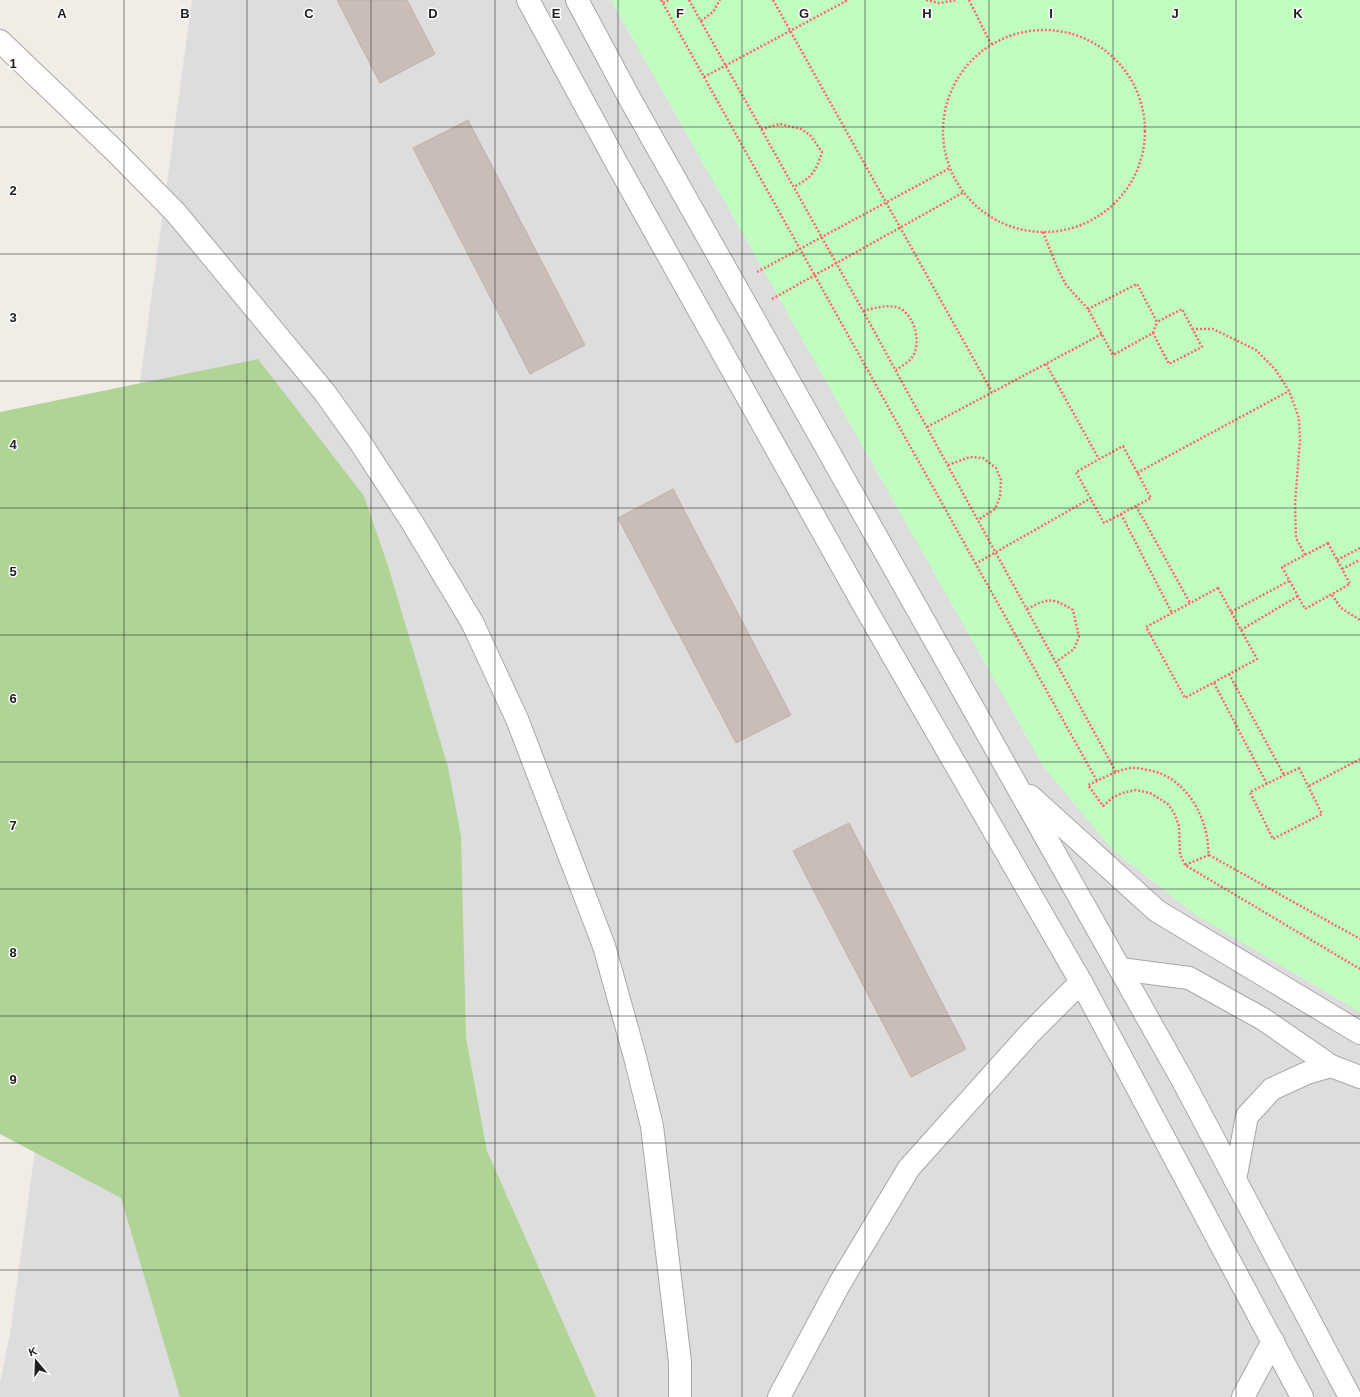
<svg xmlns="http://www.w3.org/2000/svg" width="1360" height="1397" viewBox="0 0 1360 1397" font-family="Arial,sans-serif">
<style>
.residential{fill:#dedddd}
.forest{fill:#afd496}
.park{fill:#c0febf}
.building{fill:#cabdb8;stroke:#c4b0a6}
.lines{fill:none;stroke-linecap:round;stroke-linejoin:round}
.minor-casing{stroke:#a7a7a7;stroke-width:24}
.path{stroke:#ff6968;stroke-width:2.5;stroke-dasharray:2 2;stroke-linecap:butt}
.minor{stroke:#fff;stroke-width:22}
.grid{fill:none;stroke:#202020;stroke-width:1;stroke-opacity:0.55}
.grid-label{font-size:13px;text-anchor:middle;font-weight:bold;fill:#202020;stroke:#fff;stroke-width:3;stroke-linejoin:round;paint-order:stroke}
</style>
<rect width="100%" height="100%" fill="#f1ece5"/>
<polygon class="residential" points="192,0 1360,0 1360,1397 0,1397 0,1383 10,1334"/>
<polygon class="forest" points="258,359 364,496 388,566 448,767 461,836 466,1038 487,1151 596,1397 180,1397 121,1198 0,1134 0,412"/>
<polygon class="park" points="611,0 1360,0 1360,1012 1196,915 1112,849 1043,766"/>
<g class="building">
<polygon points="337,0 407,0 435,54 380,83"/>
<polygon points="468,120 585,345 530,374 413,148"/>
<polygon points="673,489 791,715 736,743 618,518"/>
<polygon points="849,823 966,1049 911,1077 793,851"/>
</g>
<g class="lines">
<defs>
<g id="minor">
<polyline points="528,0 616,162 867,611 1081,982 1302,1397"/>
<polyline points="577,0 630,99 1183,1081 1350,1397"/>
<polyline points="0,41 117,153 176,213 325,393 360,442 412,522 472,622 517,719 604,946 635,1057 652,1126 680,1362 680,1397"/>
<polyline points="1030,796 1157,911 1360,1033"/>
<polyline points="1120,969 1189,978 1263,1019 1331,1066 1360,1077"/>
<polyline points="1235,1180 1247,1116 1272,1089 1307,1073 1331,1066"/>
<polyline points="779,1397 840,1283 909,1168 1030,1033 1081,982"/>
<polyline points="1243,1397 1273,1341"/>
</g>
</defs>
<use href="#minor" class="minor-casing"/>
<g class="path">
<polyline points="661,0 1097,781"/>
<polyline points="689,0 863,311 1116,772"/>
<polyline points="773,0 992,392"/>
<polyline points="926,0 939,3 957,0"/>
<polyline points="969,0 991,44"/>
<polyline points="663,3 669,0"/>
<polyline points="701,21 713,12 720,0"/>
<circle cx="1044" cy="131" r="101"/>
<polyline points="704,77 848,0"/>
<path d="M761,129L780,124L801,129L810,135L822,152C815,173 813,176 794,187"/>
<polyline points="1043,232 1057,267 1066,285 1088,309 1113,355 1153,333 1169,364 1202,347 1182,309 1157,322 1137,284 1088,309"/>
<polyline points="757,272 950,168"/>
<polyline points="772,299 964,192"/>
<path d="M863,311C875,308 887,304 899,308C913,314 920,338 915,351C913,360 903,365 896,370"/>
<polyline points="1192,329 1213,329 1256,350 1275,369 1289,391 1299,418 1300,440 1295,504 1296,538 1305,555"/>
<polyline points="1153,333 1157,322"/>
<polyline points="1046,364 1099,459"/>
<polyline points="927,427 1102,334"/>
<polygon points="1123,446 1151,498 1104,523 1076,472"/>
<polyline points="948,465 970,457 983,458 996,468 1001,480 1000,497 995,509 978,520"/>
<polyline points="1137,473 1289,391"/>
<polyline points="1136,506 1190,603"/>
<polyline points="1121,514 1172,613"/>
<polygon points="1328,543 1350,584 1305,609 1282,567"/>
<polyline points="1337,560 1360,548"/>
<polyline points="975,564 1091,498"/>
<polyline points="1342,569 1360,560"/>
<polygon points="1218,588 1257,659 1185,698 1146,627"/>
<polyline points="1332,595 1341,608 1360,620"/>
<path d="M1027,609C1049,598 1051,597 1073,610L1079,637L1074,649L1056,662"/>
<polyline points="1231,612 1289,581"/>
<polyline points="1241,630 1298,596"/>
<polyline points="1229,674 1284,775"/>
<polyline points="1214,683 1267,784"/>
<polygon points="1299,768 1322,814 1273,839 1250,792"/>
<polyline points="1309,786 1360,759"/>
<polyline points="1209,855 1360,939"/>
<path d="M1185,865L1180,854L1179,826L1174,813L1168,804L1150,793L1136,790L1122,793L1112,798L1103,806L1088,785C1102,779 1115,771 1130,768C1135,767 1142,769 1148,770C1179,775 1200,804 1206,833C1208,840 1208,848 1209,855L1185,865L1360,969"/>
</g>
<use href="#minor" class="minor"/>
</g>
<path class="grid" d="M124,0V1397M247,0V1397M371,0V1397M495,0V1397M618,0V1397M742,0V1397M865,0V1397M989,0V1397M1113,0V1397M1236,0V1397M0,127H1360M0,254H1360M0,381H1360M0,508H1360M0,635H1360M0,762H1360M0,889H1360M0,1016H1360M0,1143H1360M0,1270H1360"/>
<g class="grid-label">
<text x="62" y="18">A</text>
<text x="185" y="18">B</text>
<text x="309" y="18">C</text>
<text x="433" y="18">D</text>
<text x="556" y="18">E</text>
<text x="680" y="18">F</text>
<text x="804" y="18">G</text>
<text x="927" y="18">H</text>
<text x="1051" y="18">I</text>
<text x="1175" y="18">J</text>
<text x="1298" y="18">K</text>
<text x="13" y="68">1</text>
<text x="13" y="195">2</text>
<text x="13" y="322">3</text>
<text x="13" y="449">4</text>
<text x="13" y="576">5</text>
<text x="13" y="703">6</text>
<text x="13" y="830">7</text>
<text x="13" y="957">8</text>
<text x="13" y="1084">9</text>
</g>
<g transform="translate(36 1361) rotate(341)" stroke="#ffffff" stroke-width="3" paint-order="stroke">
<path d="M0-3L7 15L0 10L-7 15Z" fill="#202020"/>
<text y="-6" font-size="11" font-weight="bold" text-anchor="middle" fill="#202020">K</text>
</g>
</svg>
